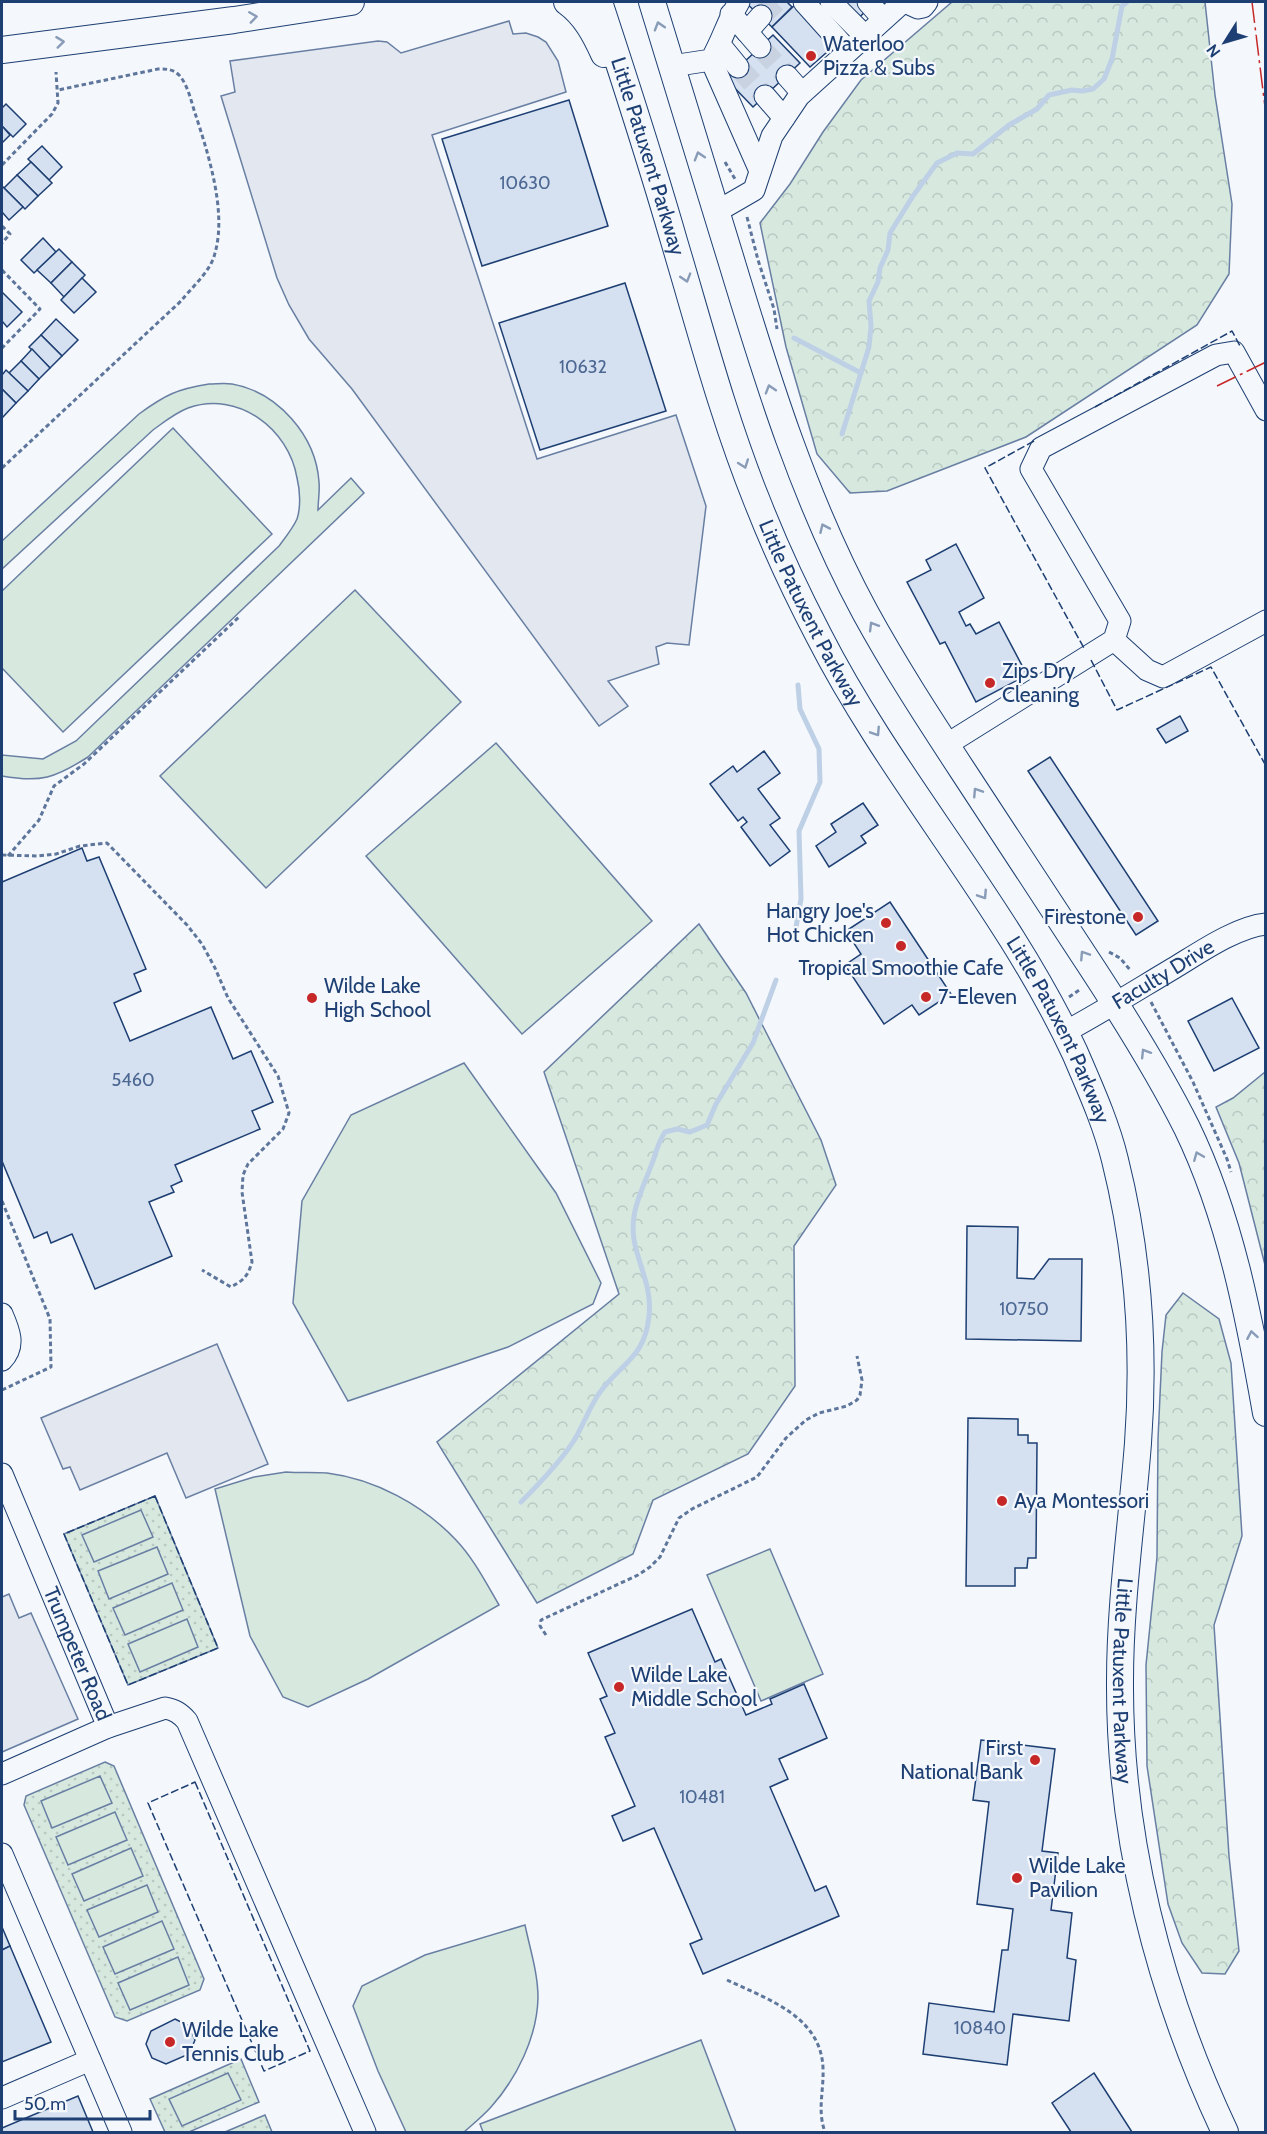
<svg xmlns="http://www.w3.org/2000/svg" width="1267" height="2134" viewBox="0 0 1267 2134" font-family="Cabin,sans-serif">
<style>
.green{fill:url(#green-dots);stroke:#687fa3;stroke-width:1.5}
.forest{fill:url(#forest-crowns);stroke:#687fa3;stroke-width:1.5}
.pitch{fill:#d7e8df;stroke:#687fa3;stroke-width:1.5}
.parking{fill:#e3e8f0;stroke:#687fa3;stroke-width:1.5}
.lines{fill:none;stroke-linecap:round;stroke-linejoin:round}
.stream{stroke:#bed0e5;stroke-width:5}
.building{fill:#d5e0f0;stroke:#1d3f73;stroke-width:1.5}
.minor-tunnel{stroke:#c9d2e0;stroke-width:21;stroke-dasharray:21 10;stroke-linecap:butt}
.minor-casing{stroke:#1d3f73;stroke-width:23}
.major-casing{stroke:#1d3f73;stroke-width:28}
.path{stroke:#5e769c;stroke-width:3;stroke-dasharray:4.5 3;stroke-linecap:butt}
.minor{stroke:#f4f7fb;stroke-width:21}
.major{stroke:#f4f7fb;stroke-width:26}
.fence{stroke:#1d3f73;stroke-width:1.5;stroke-dasharray:8 3;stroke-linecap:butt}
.power{stroke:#c62828;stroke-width:1.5;stroke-dasharray:21 4.5 3 4.5;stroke-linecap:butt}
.oneway{stroke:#889bb7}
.poi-dot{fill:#c62828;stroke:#f4f7fb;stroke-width:2}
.labels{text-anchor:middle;stroke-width:4.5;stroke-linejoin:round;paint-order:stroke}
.number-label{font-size:18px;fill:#4b6792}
.poi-label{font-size:21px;fill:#1d3f73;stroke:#f4f7fb;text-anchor:start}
.street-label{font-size:21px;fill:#1d3f73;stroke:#f4f7fb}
</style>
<defs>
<pattern id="green-dots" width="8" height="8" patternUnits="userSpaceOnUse" patternTransform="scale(1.5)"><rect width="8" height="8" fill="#d7e8df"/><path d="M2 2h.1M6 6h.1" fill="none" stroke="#b8c8c3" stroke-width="1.8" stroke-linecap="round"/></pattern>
<pattern id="forest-crowns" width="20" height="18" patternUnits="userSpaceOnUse" patternTransform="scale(1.5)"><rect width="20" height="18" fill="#d7e8df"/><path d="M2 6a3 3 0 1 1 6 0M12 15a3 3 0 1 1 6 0" fill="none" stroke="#b8c8c3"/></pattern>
</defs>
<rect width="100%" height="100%" fill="#f4f7fb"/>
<g class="green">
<polygon points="155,1496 218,1648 128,1685 64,1534"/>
<polygon points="105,1762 114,1766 204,1979 200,1990 127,2021 115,2017 24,1805 26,1796"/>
<polygon points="241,2059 259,2102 189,2132 165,2132 150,2099"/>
<polygon points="265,2115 272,2132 225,2132"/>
</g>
<g class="forest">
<polygon points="952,2 1205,2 1215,95 1232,204 1229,274 1197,325 1026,437 887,491 850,493 817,454 786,347 760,223 790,184 823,132 861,80"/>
<polygon points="699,924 746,993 821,1140 836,1185 794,1246 795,1386 748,1454 653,1500 633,1554 537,1603 437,1442 619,1294 544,1072"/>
<polygon points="1265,1072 1265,1265 1239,1163 1216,1107 1233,1098"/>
<polygon points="1183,1293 1219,1319 1231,1363 1242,1536 1214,1625 1229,1856 1239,1951 1225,1974 1202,1973 1182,1943 1168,1904 1147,1766 1146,1665 1157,1557 1158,1439 1162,1352 1166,1315"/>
</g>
<g class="pitch">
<path d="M209,384C216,384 225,383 232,384C278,392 316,436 319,482C320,491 318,501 318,510L351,478L364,493L88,757C55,778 41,783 2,776V755L43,759L76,741L279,546C285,538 293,528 297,519C301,507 300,490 297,478C289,429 238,390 188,408C175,413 164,422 153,430L2,569V541L139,414C165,395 177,389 209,384Z"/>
<polygon points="173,428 272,534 63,732 2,668 2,591"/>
<polygon points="355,590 461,702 266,888 160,776"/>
<polygon points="496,743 652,921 522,1034 366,856"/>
<polygon points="464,1063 556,1193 601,1283 593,1304 508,1347 348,1401 293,1303 302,1201 351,1115"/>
<path d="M286,1472C300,1473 314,1472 327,1473C375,1479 423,1505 456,1540C474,1559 486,1583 499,1605L368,1679L308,1707L283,1697L250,1636L215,1489L254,1477Z"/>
<polygon points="141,1510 153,1537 94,1562 82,1535"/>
<polygon points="157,1547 168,1574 109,1599 98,1571"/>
<polygon points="770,1549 823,1674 761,1701 707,1575"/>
<polygon points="172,1583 183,1610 125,1635 113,1608"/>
<polygon points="187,1619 198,1647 140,1672 128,1644"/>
<polygon points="100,1776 112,1803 52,1828 41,1801"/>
<polygon points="115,1812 127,1840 68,1865 56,1837"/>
<polygon points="131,1848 143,1876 84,1901 72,1874"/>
<polygon points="147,1885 158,1912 99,1937 87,1910"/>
<polygon points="162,1921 174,1949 115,1974 103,1947"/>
<path d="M525,1925C530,1949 538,1973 538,1998C537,2037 517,2078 491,2107C483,2116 473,2124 464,2132H406L378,2071L353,2006L362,1986L425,1955Z"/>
<polygon points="178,1957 189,1985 130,2010 118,1983"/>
<polygon points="701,2040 736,2132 483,2132 480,2124"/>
<polygon points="228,2073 241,2100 182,2126 169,2099"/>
</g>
<g class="parking">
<polygon points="509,21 513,34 526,33 538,37 546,42 558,61 566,92 432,135 537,459 676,415 706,506 689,645 667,643 656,647 659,664 608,681 628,706 599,726 352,389 309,339 289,305 277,278 221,96 235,92 230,61 378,41 387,42 401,53"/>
<polygon points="217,1344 268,1464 186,1498 167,1453 80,1490 70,1467 63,1469 41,1418"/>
<polygon points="9,1594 19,1618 31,1613 78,1719 2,1752 2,1597"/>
</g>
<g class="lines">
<g class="stream">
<polyline points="794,338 861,373"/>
<polyline points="842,434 869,347 871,326 869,301 878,282 880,268 888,250 890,233 913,196 937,163 957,153 973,154 1009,125 1037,109 1049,95 1072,90 1082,91 1093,89 1104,79 1112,59 1122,6 1127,2"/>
<polyline points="796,927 801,899 799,831 820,782 819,749 800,709 798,685"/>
<path d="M521,1502C538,1485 562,1460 575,1439C583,1425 589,1409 598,1395C619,1364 645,1359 649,1316C652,1290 641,1270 635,1245C628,1215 641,1193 651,1166C657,1152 656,1146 665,1132L677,1129L690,1132L707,1125L716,1104L753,1043L776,980"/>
</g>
</g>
<g class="building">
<polygon points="745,2 787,2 792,7 772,27"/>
<polygon points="808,2 876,2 832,42 835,45 810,67 772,27 797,3"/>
<polygon points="773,35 800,63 753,107 726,79"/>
<polygon points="569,100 608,226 482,266 442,139"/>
<polygon points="6,104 26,124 13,137 2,126 2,108"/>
<polygon points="2,126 10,135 2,143"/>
<polygon points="42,146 62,167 49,180 28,159"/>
<polygon points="31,162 52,183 38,196 17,175"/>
<polygon points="17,175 38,196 25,209 4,188"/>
<polygon points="2,186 23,207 9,220 2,212"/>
<polygon points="43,238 56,252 34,273 21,260"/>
<polygon points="59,249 72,262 51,283 37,270"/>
<polygon points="72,262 85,275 64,297 51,283"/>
<polygon points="82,278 96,292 74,313 61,300"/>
<polygon points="625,283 666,411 540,450 499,323"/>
<polygon points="2,292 22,312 7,327 2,321"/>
<polygon points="56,319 78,340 62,356 41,335"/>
<polygon points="41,335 62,356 50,368 29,347"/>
<polygon points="32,349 50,368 39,379 21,361"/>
<polygon points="21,361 39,379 28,391 9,373"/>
<polygon points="6,370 28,391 16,403 2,389 2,375"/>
<polygon points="2,389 16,403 2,418"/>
<polygon points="956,544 984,598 959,612 966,626 970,624 976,634 999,622 1027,675 976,702 945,642 940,644 907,582 931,570 926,560"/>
<polygon points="1180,716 1188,731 1166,743 1157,729"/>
<polygon points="764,751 780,773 758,789 780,818 770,825 790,851 770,866 741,827 747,822 743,817 738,821 710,784 733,766 737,772"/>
<polygon points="1050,757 1158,921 1136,935 1028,771"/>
<polygon points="863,803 878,825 861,836 866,843 829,867 816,846 836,832 831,824"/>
<polygon points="82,848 87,861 99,857 146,969 134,974 141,991 114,1003 130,1041 211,1007 233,1059 251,1051 273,1102 252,1111 260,1129 175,1165 182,1181 171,1186 174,1192 149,1202 172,1256 95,1289 72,1234 51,1243 47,1232 34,1238 2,1161 2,882"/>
<polygon points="890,902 951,994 919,1015 912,1005 884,1024 845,965 861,954 846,931"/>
<polygon points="1232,998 1259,1048 1214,1071 1188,1021"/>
<polygon points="967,1226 1018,1227 1017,1278 1034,1279 1049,1259 1082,1259 1081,1341 966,1339"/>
<polygon points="968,1418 1018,1419 1018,1435 1028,1435 1028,1443 1037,1443 1036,1558 1028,1558 1027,1568 1015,1568 1015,1586 966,1586"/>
<polygon points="692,1609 715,1662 721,1659 746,1715 772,1704 770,1699 804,1684 827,1738 779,1759 788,1779 770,1787 815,1891 826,1886 839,1916 703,1974 690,1944 702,1939 654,1828 623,1841 612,1816 635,1806 605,1737 615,1733 600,1699 607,1696 588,1653"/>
<polygon points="981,1740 1055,1749 1042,1851 1058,1853 1051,1910 1072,1913 1067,1958 1076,1960 1069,2021 1013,2014 1007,2065 923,2054 929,2003 994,2012 1002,1950 1008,1950 1013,1909 977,1904 989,1802 973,1800"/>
<polygon points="2,1927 10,1946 2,1950"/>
<polygon points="10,1946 51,2042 2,2062 2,1950"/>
<polygon points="175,2019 189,2026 195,2040 189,2054 166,2064 152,2058 146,2044 151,2031"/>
<polygon points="1094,2073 1132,2132 1071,2132 1052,2103"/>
<polygon points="78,2096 93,2132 2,2132 2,2128"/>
</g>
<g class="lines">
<g class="minor-tunnel">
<polyline points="761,16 776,2"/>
<polyline points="760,47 787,76"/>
<polyline points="738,67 765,96"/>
</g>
<defs>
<g id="minor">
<polyline points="804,2 848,51"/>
<polyline points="831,2 865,36"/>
<polyline points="868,2 883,19"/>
<polyline points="905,2 918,8 923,7 927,2"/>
<polyline points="731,14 747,32 761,16"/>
<polyline points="747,32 760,47"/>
<polyline points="720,45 738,67"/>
<polyline points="711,60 760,171"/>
<path d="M672,66L711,60C722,41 728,20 739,2"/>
<polyline points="787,76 802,93"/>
<polyline points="765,96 784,118"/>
<polyline points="716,212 754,190 772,136 799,96 903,2"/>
<polyline points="1114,640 1147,670 1163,677 1266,621"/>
<polyline points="946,745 1114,640 1120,621 1031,469 1041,448 1216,355 1234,352 1266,410"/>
<path id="s1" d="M1065,1032C1102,1012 1137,990 1174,968C1199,953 1236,927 1266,924"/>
<path d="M2,1314C9,1330 16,1346 2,1360"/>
<path id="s2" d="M2,1474L108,1727"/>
<path d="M2,1774L108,1727L165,1708C175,1710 180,1713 187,1721L365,2132"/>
<polyline points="2,1854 121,2132"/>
<polyline points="2,2098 90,2060"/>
</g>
<g id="major">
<path d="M567,2C585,15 595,34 604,54"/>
<path id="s3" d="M599,2C625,81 651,161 674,241C700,328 723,417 757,501C775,547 796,592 819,636C893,781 1006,905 1075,1053C1090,1088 1106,1123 1115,1160C1138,1252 1145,1348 1138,1443C1132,1522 1120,1601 1120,1681C1119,1837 1159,1992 1225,2132"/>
<path d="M652,2C678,89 705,176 732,263C768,382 805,501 865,612C895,667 929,719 963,771C1003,832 1043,893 1083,954C1120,1010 1157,1068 1187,1128C1230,1217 1249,1316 1266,1413"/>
<polyline points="2,50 234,20 351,2"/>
</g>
</defs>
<use href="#minor" class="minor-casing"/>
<use href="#major" class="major-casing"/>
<g class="path">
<polyline points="725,162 735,179"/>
<polyline points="2,165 52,114 58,103 56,72"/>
<polyline points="747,217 758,260 774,309 777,329"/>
<polyline points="2,226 10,234 2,243"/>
<polyline points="2,270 40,309 2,348"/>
<path d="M2,468L181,301C192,287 211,271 215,253C227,211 208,153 195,113C191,101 188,85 179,75C173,69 166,69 158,69L58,90"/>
<path d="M2,855L38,856L56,854L80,846L107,843L187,925L202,944L215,968L228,998L278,1076L289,1113L283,1129L248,1164L243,1175L242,1192L252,1262C248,1276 244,1280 231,1287L202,1270"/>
<polyline points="8,856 39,820 54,786 84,764 240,616"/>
<polyline points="1109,952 1120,958 1131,971"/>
<polyline points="1069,997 1081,989"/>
<polyline points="1151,1002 1193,1082 1227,1159 1231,1172"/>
<polyline points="2,1201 50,1319 51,1367 2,1390"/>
<polyline points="546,1635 540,1626 541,1620 638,1575 650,1567 660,1557 679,1518 692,1509 757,1477 786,1438 806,1420 819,1413 847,1406 857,1400 860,1395 862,1380 857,1356"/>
<path d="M727,1980C767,1999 821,2016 823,2068C824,2091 817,2110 825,2132"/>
</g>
<use href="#minor" class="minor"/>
<use href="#major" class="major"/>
<g class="fence">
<polyline points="1095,407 1232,331 1240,346"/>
<polyline points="1034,441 985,468 1085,650"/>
<polyline points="1091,660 1117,710 1211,667 1266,766"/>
<polygon points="155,1496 218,1648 128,1685 64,1534"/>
<polygon points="195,1782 310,2051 264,2071 148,1803"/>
</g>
<g class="power">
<polyline points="1252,2 1266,115"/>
<polyline points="1217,386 1266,362"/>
</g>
</g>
<defs><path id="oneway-chevron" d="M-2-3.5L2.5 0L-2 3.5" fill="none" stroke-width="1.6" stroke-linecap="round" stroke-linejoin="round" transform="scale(1.5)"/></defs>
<g class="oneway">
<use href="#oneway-chevron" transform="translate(253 17) rotate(-8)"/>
<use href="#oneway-chevron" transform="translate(659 26) rotate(-107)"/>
<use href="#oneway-chevron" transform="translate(60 42) rotate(-7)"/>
<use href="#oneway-chevron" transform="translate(699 156) rotate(-107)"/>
<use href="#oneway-chevron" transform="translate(686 278) rotate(73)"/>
<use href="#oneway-chevron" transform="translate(770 389) rotate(-107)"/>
<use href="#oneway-chevron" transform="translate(744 464) rotate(70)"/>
<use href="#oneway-chevron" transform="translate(824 528) rotate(-114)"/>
<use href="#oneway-chevron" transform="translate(873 626) rotate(-121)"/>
<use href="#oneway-chevron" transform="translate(876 732) rotate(57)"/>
<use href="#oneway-chevron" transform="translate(977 792) rotate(-123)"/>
<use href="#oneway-chevron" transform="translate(983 895) rotate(57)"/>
<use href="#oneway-chevron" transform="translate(1084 955) rotate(-123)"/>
<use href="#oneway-chevron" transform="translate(1145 1053) rotate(-122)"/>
<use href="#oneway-chevron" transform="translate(1198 1156) rotate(-112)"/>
<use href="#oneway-chevron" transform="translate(1252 1335) rotate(-100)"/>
</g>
<g class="poi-dot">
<circle cx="811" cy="56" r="6"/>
<circle cx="990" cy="683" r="6"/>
<circle cx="1138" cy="917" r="6"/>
<circle cx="886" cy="923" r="6"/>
<circle cx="901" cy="946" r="6"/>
<circle cx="926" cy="997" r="6"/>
<circle cx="312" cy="998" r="6"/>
<circle cx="1002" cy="1501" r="6"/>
<circle cx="619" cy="1687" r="6"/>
<circle cx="1035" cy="1760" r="6"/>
<circle cx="1017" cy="1878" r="6"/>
<circle cx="170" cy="2042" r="6"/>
</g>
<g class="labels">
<g class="number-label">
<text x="525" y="189">10630</text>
<text x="583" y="373">10632</text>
<text x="133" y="1086">5460</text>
<text x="1024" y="1315">10750</text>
<text x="702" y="1803">10481</text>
<text x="980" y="2034">10840</text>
</g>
<g class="poi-label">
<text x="823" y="51">Waterloo<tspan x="823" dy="24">Pizza &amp; Subs</tspan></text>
<text x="1002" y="678">Zips Dry<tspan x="1002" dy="24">Cleaning</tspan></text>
<text x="874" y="918" text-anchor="end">Hangry Joe's<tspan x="874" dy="24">Hot Chicken</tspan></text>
<text x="1126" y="924" text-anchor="end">Firestone</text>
<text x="901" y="975" text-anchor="middle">Tropical Smoothie Cafe</text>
<text x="324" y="993">Wilde Lake<tspan x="324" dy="24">High School</tspan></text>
<text x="938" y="1004">7-Eleven</text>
<text x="1014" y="1508">Aya Montessori</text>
<text x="631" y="1682">Wilde Lake<tspan x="631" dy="24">Middle School</tspan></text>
<text x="1023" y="1755" text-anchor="end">First<tspan x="1023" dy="24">National Bank</tspan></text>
<text x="1029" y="1873">Wilde Lake<tspan x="1029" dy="24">Pavilion</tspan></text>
<text x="182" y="2037">Wilde Lake<tspan x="182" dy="24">Tennis Club</tspan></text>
</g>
<g class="street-label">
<text dy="7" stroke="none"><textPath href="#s3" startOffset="162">Little Patuxent Parkway</textPath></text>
<text dy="7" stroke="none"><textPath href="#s3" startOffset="648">Little Patuxent Parkway</textPath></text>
<text dy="7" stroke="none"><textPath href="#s1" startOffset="114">Faculty Drive</textPath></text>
<text dy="7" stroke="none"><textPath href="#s3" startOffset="1134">Little Patuxent Parkway</textPath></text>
<text dy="7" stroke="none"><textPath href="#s2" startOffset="195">Trumpeter Road</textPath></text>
<text dy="7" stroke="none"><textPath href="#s3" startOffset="1800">Little Patuxent Parkway</textPath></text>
</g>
</g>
<rect width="1267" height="2134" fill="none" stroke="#1d3f73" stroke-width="6"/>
<g transform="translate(1225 42) rotate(233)" stroke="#f4f7fb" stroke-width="4.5" paint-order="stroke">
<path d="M0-4.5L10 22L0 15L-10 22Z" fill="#1d3f73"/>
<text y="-9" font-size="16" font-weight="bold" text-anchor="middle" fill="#1d3f73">N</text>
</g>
<path d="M15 2110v9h135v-9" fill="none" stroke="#1d3f73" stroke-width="3"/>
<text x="24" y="2110" font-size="18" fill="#1d3f73" stroke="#f4f7fb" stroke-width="4.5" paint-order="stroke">50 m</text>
</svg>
